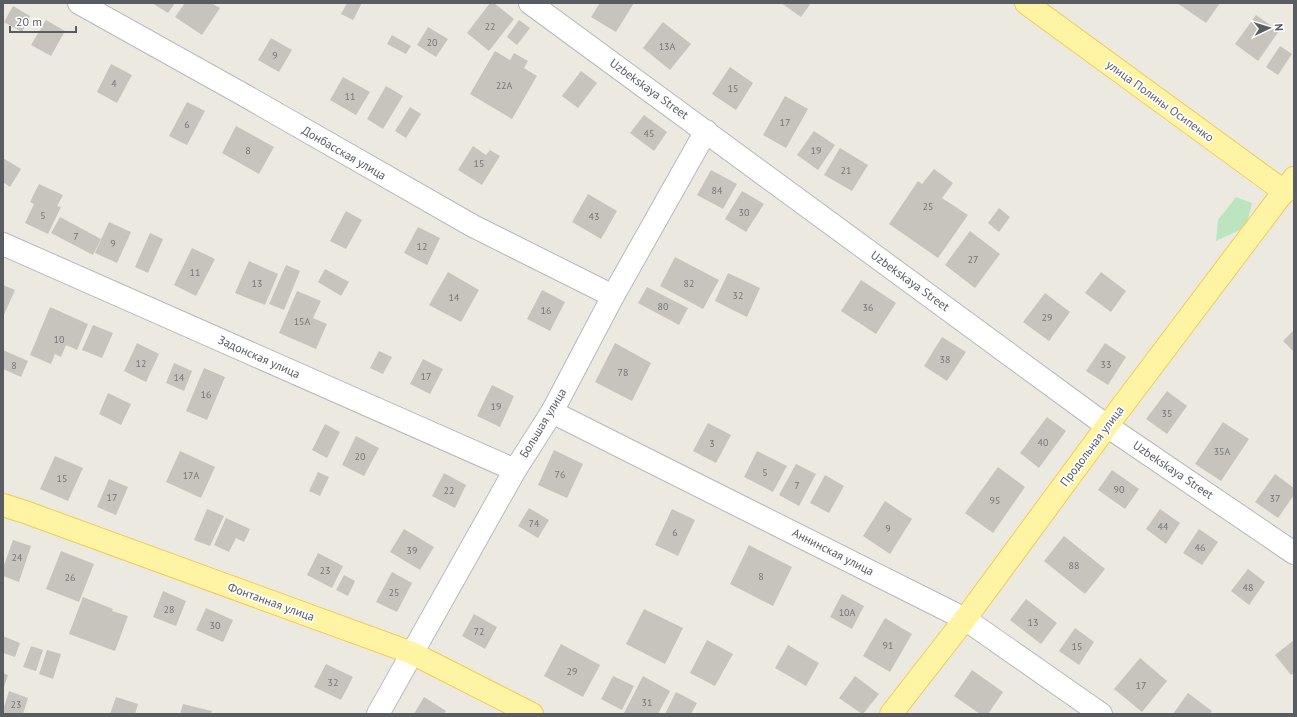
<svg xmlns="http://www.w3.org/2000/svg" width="1297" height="717" viewBox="0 0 1297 717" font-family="'PT Sans',sans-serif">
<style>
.green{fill:#bce4be}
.building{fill:#c7c4bd}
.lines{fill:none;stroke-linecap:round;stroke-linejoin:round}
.minor-casing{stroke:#b6b8bd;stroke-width:24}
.major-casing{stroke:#f1cc55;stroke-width:24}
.minor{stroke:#fff;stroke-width:22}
.major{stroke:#fff4a3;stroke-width:22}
.labels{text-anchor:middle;stroke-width:3.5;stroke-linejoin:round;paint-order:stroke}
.number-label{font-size:10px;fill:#747678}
.street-label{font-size:12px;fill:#595c61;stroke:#fff}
</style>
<rect width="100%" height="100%" fill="#eceae0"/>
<polygon class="green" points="1236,197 1252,203 1246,227 1216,241 1218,220"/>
<g class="building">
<polygon points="152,3 175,3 168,13"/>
<polygon points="185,3 211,3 220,8 202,35 175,17"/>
<polygon points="347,3 362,3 353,20 341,14"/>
<polygon points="490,3 494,3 514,19 489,51 467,33"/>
<polygon points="600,3 634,3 616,32 591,17"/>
<polygon points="781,3 811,3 801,17"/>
<polygon points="1177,3 1220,3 1206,23"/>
<polygon points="13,6 30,16 22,32 4,22"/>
<polygon points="1256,15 1279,31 1258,61 1235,44"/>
<polygon points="46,20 65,31 51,56 31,45"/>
<polygon points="519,20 530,28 517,45 507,37"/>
<polygon points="663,22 691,44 670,70 643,48"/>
<polygon points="428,27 448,39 436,57 417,45"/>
<polygon points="392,35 411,46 406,54 387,44"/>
<polygon points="271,38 292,50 279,72 258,60"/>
<polygon points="1280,46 1292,54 1278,75 1266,67"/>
<polygon points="495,51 510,60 514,53 528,61 524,68 537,76 512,119 470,94"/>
<polygon points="111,64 132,75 117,103 97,92"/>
<polygon points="730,67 753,83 736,110 712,94"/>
<polygon points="581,71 597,83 578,108 562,96"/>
<polygon points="343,77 370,92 356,115 330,100"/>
<polygon points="386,86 403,96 383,129 367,119"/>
<polygon points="785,96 808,109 786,148 763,135"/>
<polygon points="187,102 205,111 187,145 169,136"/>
<polygon points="410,107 421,114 406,138 395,131"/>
<polygon points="644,115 667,132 654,151 630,133"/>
<polygon points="236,126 274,147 259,174 222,153"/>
<polygon points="814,131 835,145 818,170 797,155"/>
<polygon points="473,146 486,155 490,150 500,156 482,185 458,170"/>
<polygon points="840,148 868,165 852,191 824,175"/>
<polygon points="3,158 21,169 10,187 3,182"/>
<polygon points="934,169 953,183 942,198 968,215 938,258 889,224 918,181 922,184"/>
<polygon points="711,170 737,184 723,209 697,195"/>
<polygon points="39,184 63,195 57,206 61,207 48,234 25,223 34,204 30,202"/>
<polygon points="742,191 764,204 746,232 725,219"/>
<polygon points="588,194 617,211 601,239 572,222"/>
<polygon points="999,208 1010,217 999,232 988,223"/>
<polygon points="346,211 362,220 346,249 330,241"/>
<polygon points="60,217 101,239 93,255 51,233"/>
<polygon points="109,222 131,232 117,263 95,253"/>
<polygon points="418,227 440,238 427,265 404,253"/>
<polygon points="970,231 1000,254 975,288 945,265"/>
<polygon points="150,233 163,239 148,273 135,267"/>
<polygon points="192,248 215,259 196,296 174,285"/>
<polygon points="675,257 719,280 703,309 660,286"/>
<polygon points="249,261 278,274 265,305 235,293"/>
<polygon points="286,265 300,271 284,310 269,304"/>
<polygon points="325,269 349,282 341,296 318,282"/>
<polygon points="448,272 479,290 461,322 429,305"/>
<polygon points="1101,272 1126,291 1111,312 1085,293"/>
<polygon points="728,273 760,288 747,317 715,301"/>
<polygon points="861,280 896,303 876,334 841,311"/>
<polygon points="3,285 15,290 3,317"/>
<polygon points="647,287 688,308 679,325 638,303"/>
<polygon points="542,290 565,302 550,331 527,319"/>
<polygon points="297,291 321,301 313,318 327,324 316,349 279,333"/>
<polygon points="1045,293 1070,312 1049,341 1023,322"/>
<polygon points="50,307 88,324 77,350 66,345 61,357 55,354 51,364 30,355"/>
<polygon points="93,325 113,333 102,358 82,350"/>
<polygon points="1294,330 1294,352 1283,341"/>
<polygon points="942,337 966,352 947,381 924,366"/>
<polygon points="137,343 159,354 146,382 124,371"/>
<polygon points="615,343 651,363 632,401 595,382"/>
<polygon points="1105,343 1126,357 1108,385 1086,371"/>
<polygon points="3,350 28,361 21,377 3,369"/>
<polygon points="379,351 392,357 383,374 370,368"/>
<polygon points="423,359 443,369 430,394 410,384"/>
<polygon points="174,363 192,371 184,391 166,383"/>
<polygon points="204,368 225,377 207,420 186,411"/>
<polygon points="492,385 514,396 500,427 477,416"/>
<polygon points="1167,391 1187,406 1167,434 1146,419"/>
<polygon points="108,393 131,404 121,425 99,414"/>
<polygon points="1047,417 1066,431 1039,468 1020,453"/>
<polygon points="1223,422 1249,439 1221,481 1195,464"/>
<polygon points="708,423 731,435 716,463 693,451"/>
<polygon points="325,424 340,432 327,458 312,450"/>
<polygon points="356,436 379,448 364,476 342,465"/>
<polygon points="554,450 583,464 567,498 538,485"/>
<polygon points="180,451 215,467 201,498 166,482"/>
<polygon points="757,451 787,466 773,492 744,477"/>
<polygon points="55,456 83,468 68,501 40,489"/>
<polygon points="796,464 816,474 799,506 779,495"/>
<polygon points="998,467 1025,487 993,533 965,513"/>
<polygon points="1112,470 1139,489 1125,509 1098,490"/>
<polygon points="318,472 329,477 320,496 309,491"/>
<polygon points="444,473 466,485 455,508 432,496"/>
<polygon points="1275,474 1294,488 1294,495 1278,518 1255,502"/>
<polygon points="825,475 844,486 829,513 810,503"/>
<polygon points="109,479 128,487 116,515 97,507"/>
<polygon points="885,501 912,519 890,554 863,536"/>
<polygon points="529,508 549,520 538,538 518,526"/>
<polygon points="207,509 224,516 210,546 194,540"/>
<polygon points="672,509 695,520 678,556 655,545"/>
<polygon points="1160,509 1180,523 1166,544 1146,529"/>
<polygon points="226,518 250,529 244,542 236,538 229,552 214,545"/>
<polygon points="404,529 434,547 420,570 390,552"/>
<polygon points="1199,529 1218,542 1202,565 1183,553"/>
<polygon points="1064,536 1105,569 1085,594 1044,561"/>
<polygon points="13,540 31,546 19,582 3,576 3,568"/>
<polygon points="749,545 792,567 773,606 730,584"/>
<polygon points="61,551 94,564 79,602 46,589"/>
<polygon points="318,553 343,566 332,588 307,575"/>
<polygon points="1248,569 1265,582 1249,605 1231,591"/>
<polygon points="392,572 412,583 397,612 376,602"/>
<polygon points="344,575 355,581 348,596 336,590"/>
<polygon points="163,591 186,601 176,626 153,617"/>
<polygon points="842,594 864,606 852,629 830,617"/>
<polygon points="83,597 113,609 112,611 128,616 115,651 69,634"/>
<polygon points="1026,599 1057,623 1041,644 1010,620"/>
<polygon points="206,608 233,620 223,642 196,630"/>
<polygon points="644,609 683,628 665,664 626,644"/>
<polygon points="474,614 497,627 485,649 462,636"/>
<polygon points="885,618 912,634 890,672 863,656"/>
<polygon points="1075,628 1094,642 1079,665 1059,651"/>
<polygon points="3,636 20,643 15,657 3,653"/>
<polygon points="707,640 733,654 715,686 690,673"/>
<polygon points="1294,640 1294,673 1291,675 1275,655"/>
<polygon points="561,644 600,665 583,697 544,676"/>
<polygon points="788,645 819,663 806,686 775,668"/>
<polygon points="31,646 43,650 36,671 23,667"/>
<polygon points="47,650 61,654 53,679 39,674"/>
<polygon points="1140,658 1167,681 1142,712 1114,689"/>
<polygon points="326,664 353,677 341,700 314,687"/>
<polygon points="972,670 1003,692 988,714 980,714 954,696"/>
<polygon points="3,673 8,675 3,690"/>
<polygon points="613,676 634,686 622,710 601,699"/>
<polygon points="643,676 670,691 658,714 626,714 624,713"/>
<polygon points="855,676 879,694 863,714 862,714 839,698"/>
<polygon points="9,691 28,698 23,714 3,714 3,710"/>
<polygon points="676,692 697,703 691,714 665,714"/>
<polygon points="1188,693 1212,711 1210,714 1173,714"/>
<polygon points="116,697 138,704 135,714 110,714"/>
<polygon points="424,697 446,711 444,714 414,714"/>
<polygon points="183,704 212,711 211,714 180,714"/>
</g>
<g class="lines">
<defs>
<g id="minor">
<polyline points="79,3 244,95 473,226 613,296"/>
<polyline points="530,3 1107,426 1294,553"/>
<polyline points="3,244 515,470"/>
<polyline points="552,412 965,619 1101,714"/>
<polyline points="378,714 515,470 552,412 613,296 706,131"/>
</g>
<g id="major">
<polyline points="1026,3 1285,192"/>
<polyline points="3,505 25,512 412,653 532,714"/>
<polyline points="891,714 965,619 1107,426 1294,178"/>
</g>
</defs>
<use href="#minor" class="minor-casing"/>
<use href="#major" class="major-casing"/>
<use href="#minor" class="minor"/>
<use href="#major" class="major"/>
</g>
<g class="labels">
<g class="number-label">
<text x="490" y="30">22</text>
<text x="432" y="46">20</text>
<text x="667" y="50">13А</text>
<text x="275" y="59">9</text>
<text x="114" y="87">4</text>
<text x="504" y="89">22А</text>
<text x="733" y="92">15</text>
<text x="350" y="100">11</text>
<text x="785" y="126">17</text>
<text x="187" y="128">6</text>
<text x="649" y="137">45</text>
<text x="248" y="154">8</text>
<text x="816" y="154">19</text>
<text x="479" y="167">15</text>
<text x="846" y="174">21</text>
<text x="717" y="194">84</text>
<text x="928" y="210">25</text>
<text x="744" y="216">30</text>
<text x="43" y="219">5</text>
<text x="594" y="220">43</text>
<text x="76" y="240">7</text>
<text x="113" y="247">9</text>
<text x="422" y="250">12</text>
<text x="973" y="263">27</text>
<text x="195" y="276">11</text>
<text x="257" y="287">13</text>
<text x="689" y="287">82</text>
<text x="738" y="299">32</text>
<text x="454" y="301">14</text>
<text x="663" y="310">80</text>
<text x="868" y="311">36</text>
<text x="546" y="314">16</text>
<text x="1047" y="321">29</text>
<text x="302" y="325">15А</text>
<text x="59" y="343">10</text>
<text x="945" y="363">38</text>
<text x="141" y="367">12</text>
<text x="1106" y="368">33</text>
<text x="14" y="369">8</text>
<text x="623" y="376">78</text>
<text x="426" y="380">17</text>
<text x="179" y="381">14</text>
<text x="206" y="398">16</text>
<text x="496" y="410">19</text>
<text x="1167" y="417">35</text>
<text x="1043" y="446">40</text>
<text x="712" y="447">3</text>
<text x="1222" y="455">35А</text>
<text x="360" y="460">20</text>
<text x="765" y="476">5</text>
<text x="560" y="478">76</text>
<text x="191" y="479">17А</text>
<text x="62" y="482">15</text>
<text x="797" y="489">7</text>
<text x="1119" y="493">90</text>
<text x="449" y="494">22</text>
<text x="112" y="501">17</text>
<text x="1275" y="502">37</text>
<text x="995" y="504">95</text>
<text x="534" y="527">74</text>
<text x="1163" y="530">44</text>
<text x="888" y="532">9</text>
<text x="675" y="536">6</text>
<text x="1200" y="551">46</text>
<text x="412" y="554">39</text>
<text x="17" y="561">24</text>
<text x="1074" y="569">88</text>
<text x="325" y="574">23</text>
<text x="761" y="580">8</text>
<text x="70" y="581">26</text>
<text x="1248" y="591">48</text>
<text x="394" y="596">25</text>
<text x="169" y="613">28</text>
<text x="847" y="616">10А</text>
<text x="1033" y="626">13</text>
<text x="215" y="629">30</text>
<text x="479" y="635">72</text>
<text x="888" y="649">91</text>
<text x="1077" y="650">15</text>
<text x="572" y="675">29</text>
<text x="333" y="686">32</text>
<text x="1141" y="689">17</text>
<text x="647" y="706">31</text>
<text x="16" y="708">23</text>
</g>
<g class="street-label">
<text transform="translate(649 89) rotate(36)" y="4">Uzbekskaya Street</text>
<text transform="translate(1160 101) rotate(36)" y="4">улица Полины Осипенко</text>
<text transform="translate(344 153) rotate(30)" y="4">Донбасская улица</text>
<text transform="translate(910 281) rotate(36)" y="4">Uzbekskaya Street</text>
<text transform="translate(259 357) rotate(24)" y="4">Задонская улица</text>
<text transform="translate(543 423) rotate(-59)" y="4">Большая улица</text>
<text transform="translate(1092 446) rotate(-53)" y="4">Продольная улица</text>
<text transform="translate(1173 470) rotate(34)" y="4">Uzbekskaya Street</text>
<text transform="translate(833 552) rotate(27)" y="4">Аннинская улица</text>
<text transform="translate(271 602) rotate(20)" y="4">Фонтанная улица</text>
</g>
</g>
<rect width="1297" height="717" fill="none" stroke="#595c61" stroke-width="8"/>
<g transform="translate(1269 28) rotate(86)" stroke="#ffffff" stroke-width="3" paint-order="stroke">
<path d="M0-3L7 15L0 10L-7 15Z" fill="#595c61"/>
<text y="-6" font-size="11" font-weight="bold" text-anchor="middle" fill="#595c61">N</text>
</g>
<path d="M10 26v6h66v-6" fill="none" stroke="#595c61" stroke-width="2"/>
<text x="16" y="26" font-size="12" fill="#595c61" stroke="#ffffff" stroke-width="3" paint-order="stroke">20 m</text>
</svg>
